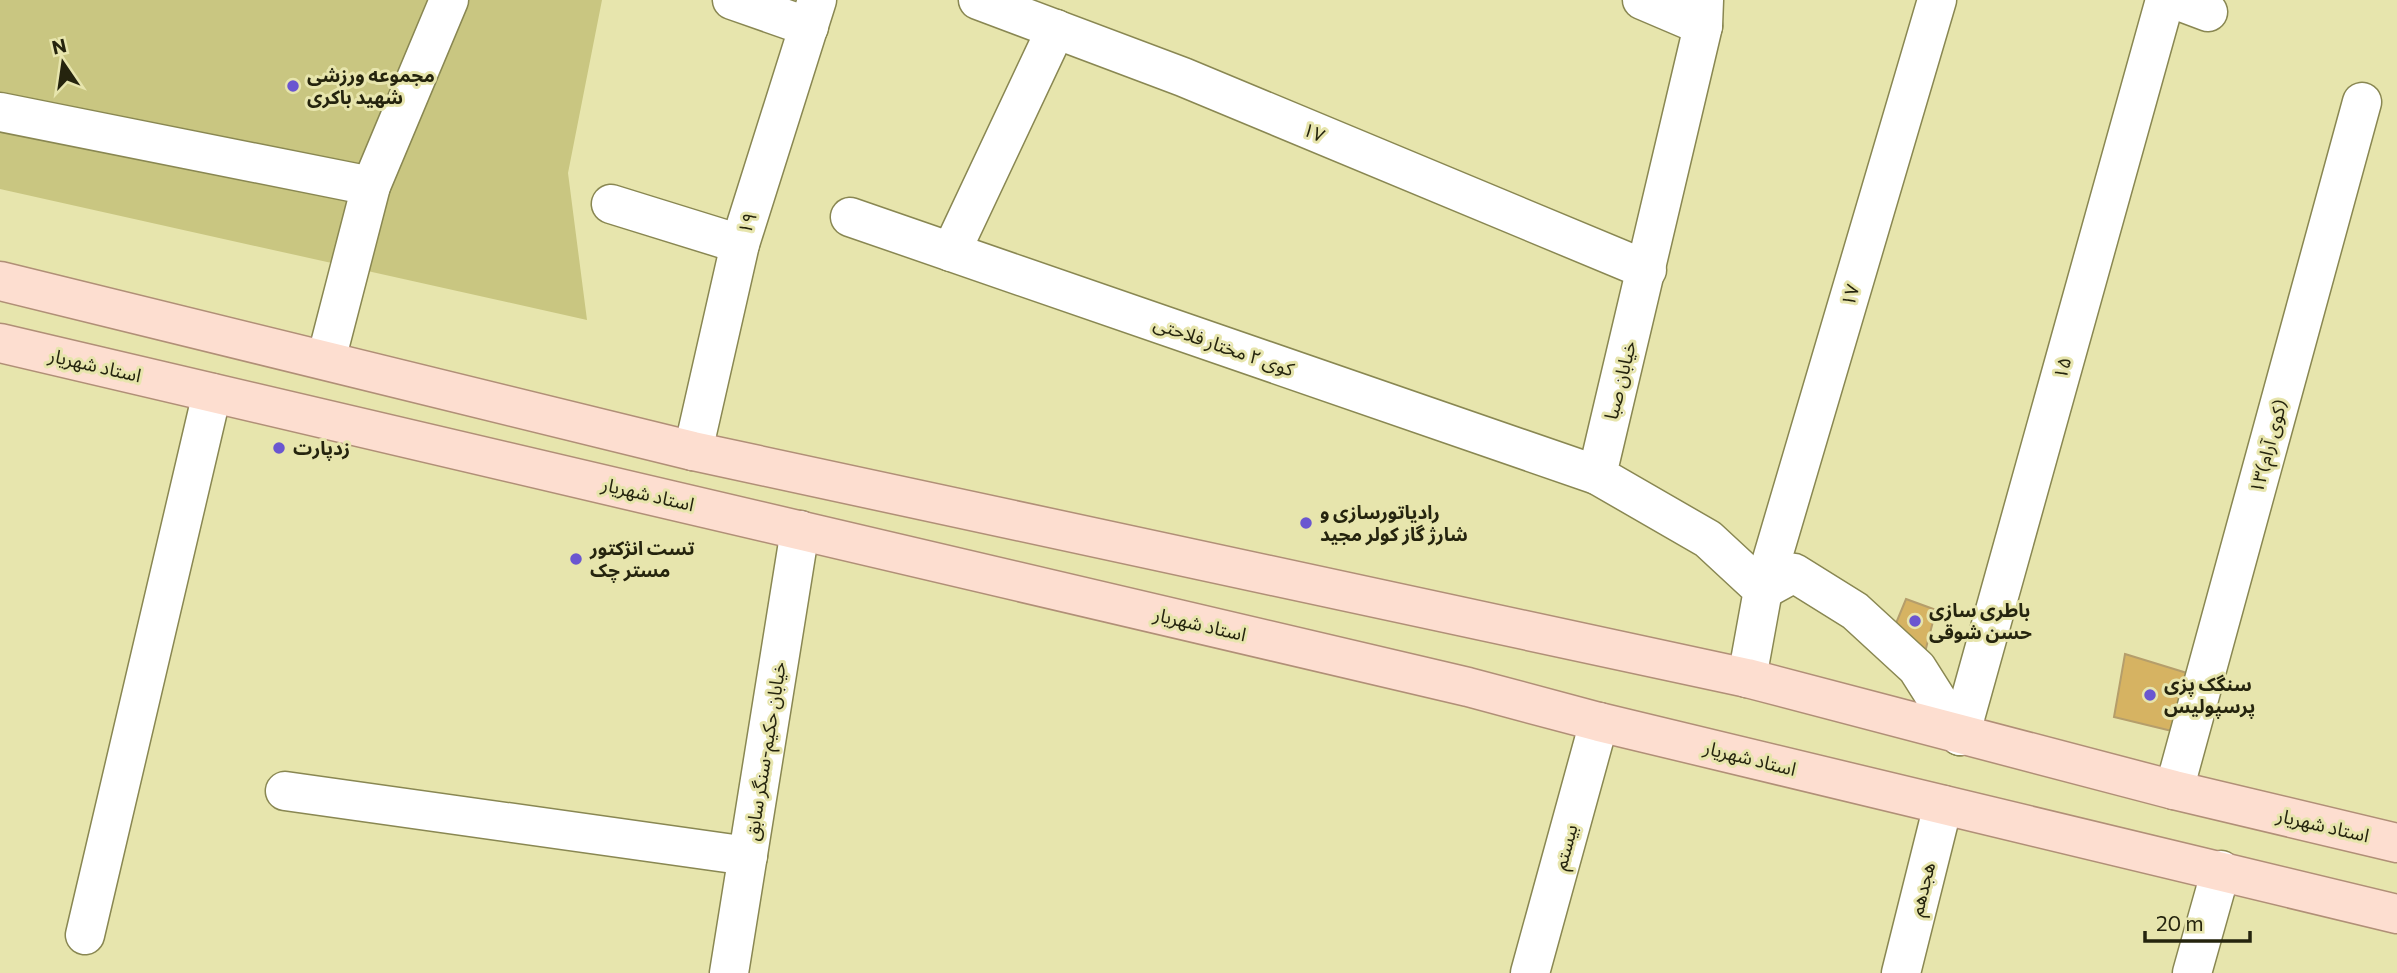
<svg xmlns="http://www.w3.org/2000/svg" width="2397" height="973" viewBox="0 0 2397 973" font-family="Commissioner,'Noto Sans Arabic',sans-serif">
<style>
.green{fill:#c9c681}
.building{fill:#d6b362;stroke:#b59e6b;stroke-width:2}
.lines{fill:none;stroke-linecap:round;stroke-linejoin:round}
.minor-casing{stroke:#898752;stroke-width:41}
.major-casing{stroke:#b08f77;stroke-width:41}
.minor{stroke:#fff;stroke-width:38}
.major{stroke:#fdded0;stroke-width:38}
.poi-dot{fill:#6a56d0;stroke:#e7e5ad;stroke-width:2.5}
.labels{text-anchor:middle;stroke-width:6;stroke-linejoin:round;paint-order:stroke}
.poi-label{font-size:19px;font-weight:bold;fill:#25240e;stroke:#e7e5ad;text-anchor:start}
.street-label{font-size:19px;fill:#25240e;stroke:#e7e5ad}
</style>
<rect width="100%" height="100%" fill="#e7e5ad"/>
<polygon class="green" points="0,0 602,0 568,173 587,320 0,189"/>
<g class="building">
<polygon points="1906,599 1936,610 1924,656 1892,633"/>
<polygon points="2125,654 2187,673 2176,732 2114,717"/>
</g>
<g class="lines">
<defs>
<g id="minor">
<polyline points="732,0 809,27"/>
<polyline points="978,0 1183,77 1647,270"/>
<polyline points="1642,0 1703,26"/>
<polyline points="1704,0 1703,26 1597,475 1708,539 1763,590 1747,678"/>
<polyline points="2176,0 2208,12"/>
<polyline points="0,112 371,186"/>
<polyline points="611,204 740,244"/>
<polyline points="850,217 1597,475"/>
<polyline points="951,252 1056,29"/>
<polyline points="326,360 371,186 449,0"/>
<polyline points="693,451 740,244 817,0"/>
<polyline points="1763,590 1937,0"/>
<polyline points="1763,590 1794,573 1855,611 1917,668 1960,736"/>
<polyline points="1960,736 2165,0"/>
<polyline points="2174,790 2362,102"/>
<polyline points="285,791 748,856"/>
<polyline points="85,935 212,393"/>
<polyline points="729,973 800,530"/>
<polyline points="1530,973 1599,722"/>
<polyline points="1901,973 1943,805"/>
<polyline points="2192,973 2221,870"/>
</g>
<g id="major">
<polyline points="0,281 693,451 1747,678 2174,790 2397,843"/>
<polyline points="0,343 1468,687 1599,722 2397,914"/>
</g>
</defs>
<use href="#minor" class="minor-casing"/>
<use href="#major" class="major-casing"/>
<use href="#minor" class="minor"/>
<use href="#major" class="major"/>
</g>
<g class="poi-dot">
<circle cx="293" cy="86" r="7"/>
<circle cx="279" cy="448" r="7"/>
<circle cx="1306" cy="523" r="7"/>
<circle cx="576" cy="559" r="7"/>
<circle cx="1915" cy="621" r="7"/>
<circle cx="2150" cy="695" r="7"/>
</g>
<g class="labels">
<g class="poi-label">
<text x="307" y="82">مجموعه ورزشی<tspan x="307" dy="22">شهید باکری</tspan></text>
<text x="293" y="455">زدپارت</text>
<text x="1320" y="519">رادیاتورسازی و<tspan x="1320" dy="22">شارژ گاز کولر مجید</tspan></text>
<text x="590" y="555">تست انژکتور<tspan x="590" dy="22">مستر چک</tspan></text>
<text x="1929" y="617">باطری سازی<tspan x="1929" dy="22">حسن شوقی</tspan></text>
<text x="2164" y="691">سنگک پزی<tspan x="2164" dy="22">پرسپولیس</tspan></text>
</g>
<g class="street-label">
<text transform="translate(1314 132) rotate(23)" y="7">۱۷</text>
<text transform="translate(747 223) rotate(-72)" y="7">۱۹</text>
<text transform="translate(1850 295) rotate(-74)" y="7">۱۷</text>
<text transform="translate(1224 346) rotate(19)" y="7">کوی ۲ مختار فلاحتی</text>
<text transform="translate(95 365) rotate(13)" y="7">استاد شهریار</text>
<text transform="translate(2062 368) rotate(-75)" y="7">۱۵</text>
<text transform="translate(1620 380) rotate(-76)" y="7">خیابان صبا</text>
<text transform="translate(2268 446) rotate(-75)" y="7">۱۳(کوی آرام)</text>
<text transform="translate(648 494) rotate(13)" y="7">استاد شهریار</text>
<text transform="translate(1200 624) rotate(13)" y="7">استاد شهریار</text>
<text transform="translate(765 751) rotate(-81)" y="7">خیابان حکیم-سنگر سابق</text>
<text transform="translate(1750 758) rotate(14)" y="7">استاد شهریار</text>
<text transform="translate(2323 825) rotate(13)" y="7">استاد شهریار</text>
<text transform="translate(1565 847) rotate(-75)" y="7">بیستم</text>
<text transform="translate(1922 889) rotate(-76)" y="7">هجدهم</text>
</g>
</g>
<g transform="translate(63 63) rotate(347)" stroke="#e7e5ad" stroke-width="5" paint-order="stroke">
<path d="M0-5L12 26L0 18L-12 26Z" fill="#25240e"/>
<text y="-10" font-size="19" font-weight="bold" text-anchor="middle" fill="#25240e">N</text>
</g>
<path d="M2145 931v10h105v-10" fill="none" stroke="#25240e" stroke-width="3.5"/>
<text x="2156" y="931" font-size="21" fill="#25240e" stroke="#e7e5ad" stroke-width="5" paint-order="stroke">20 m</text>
</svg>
